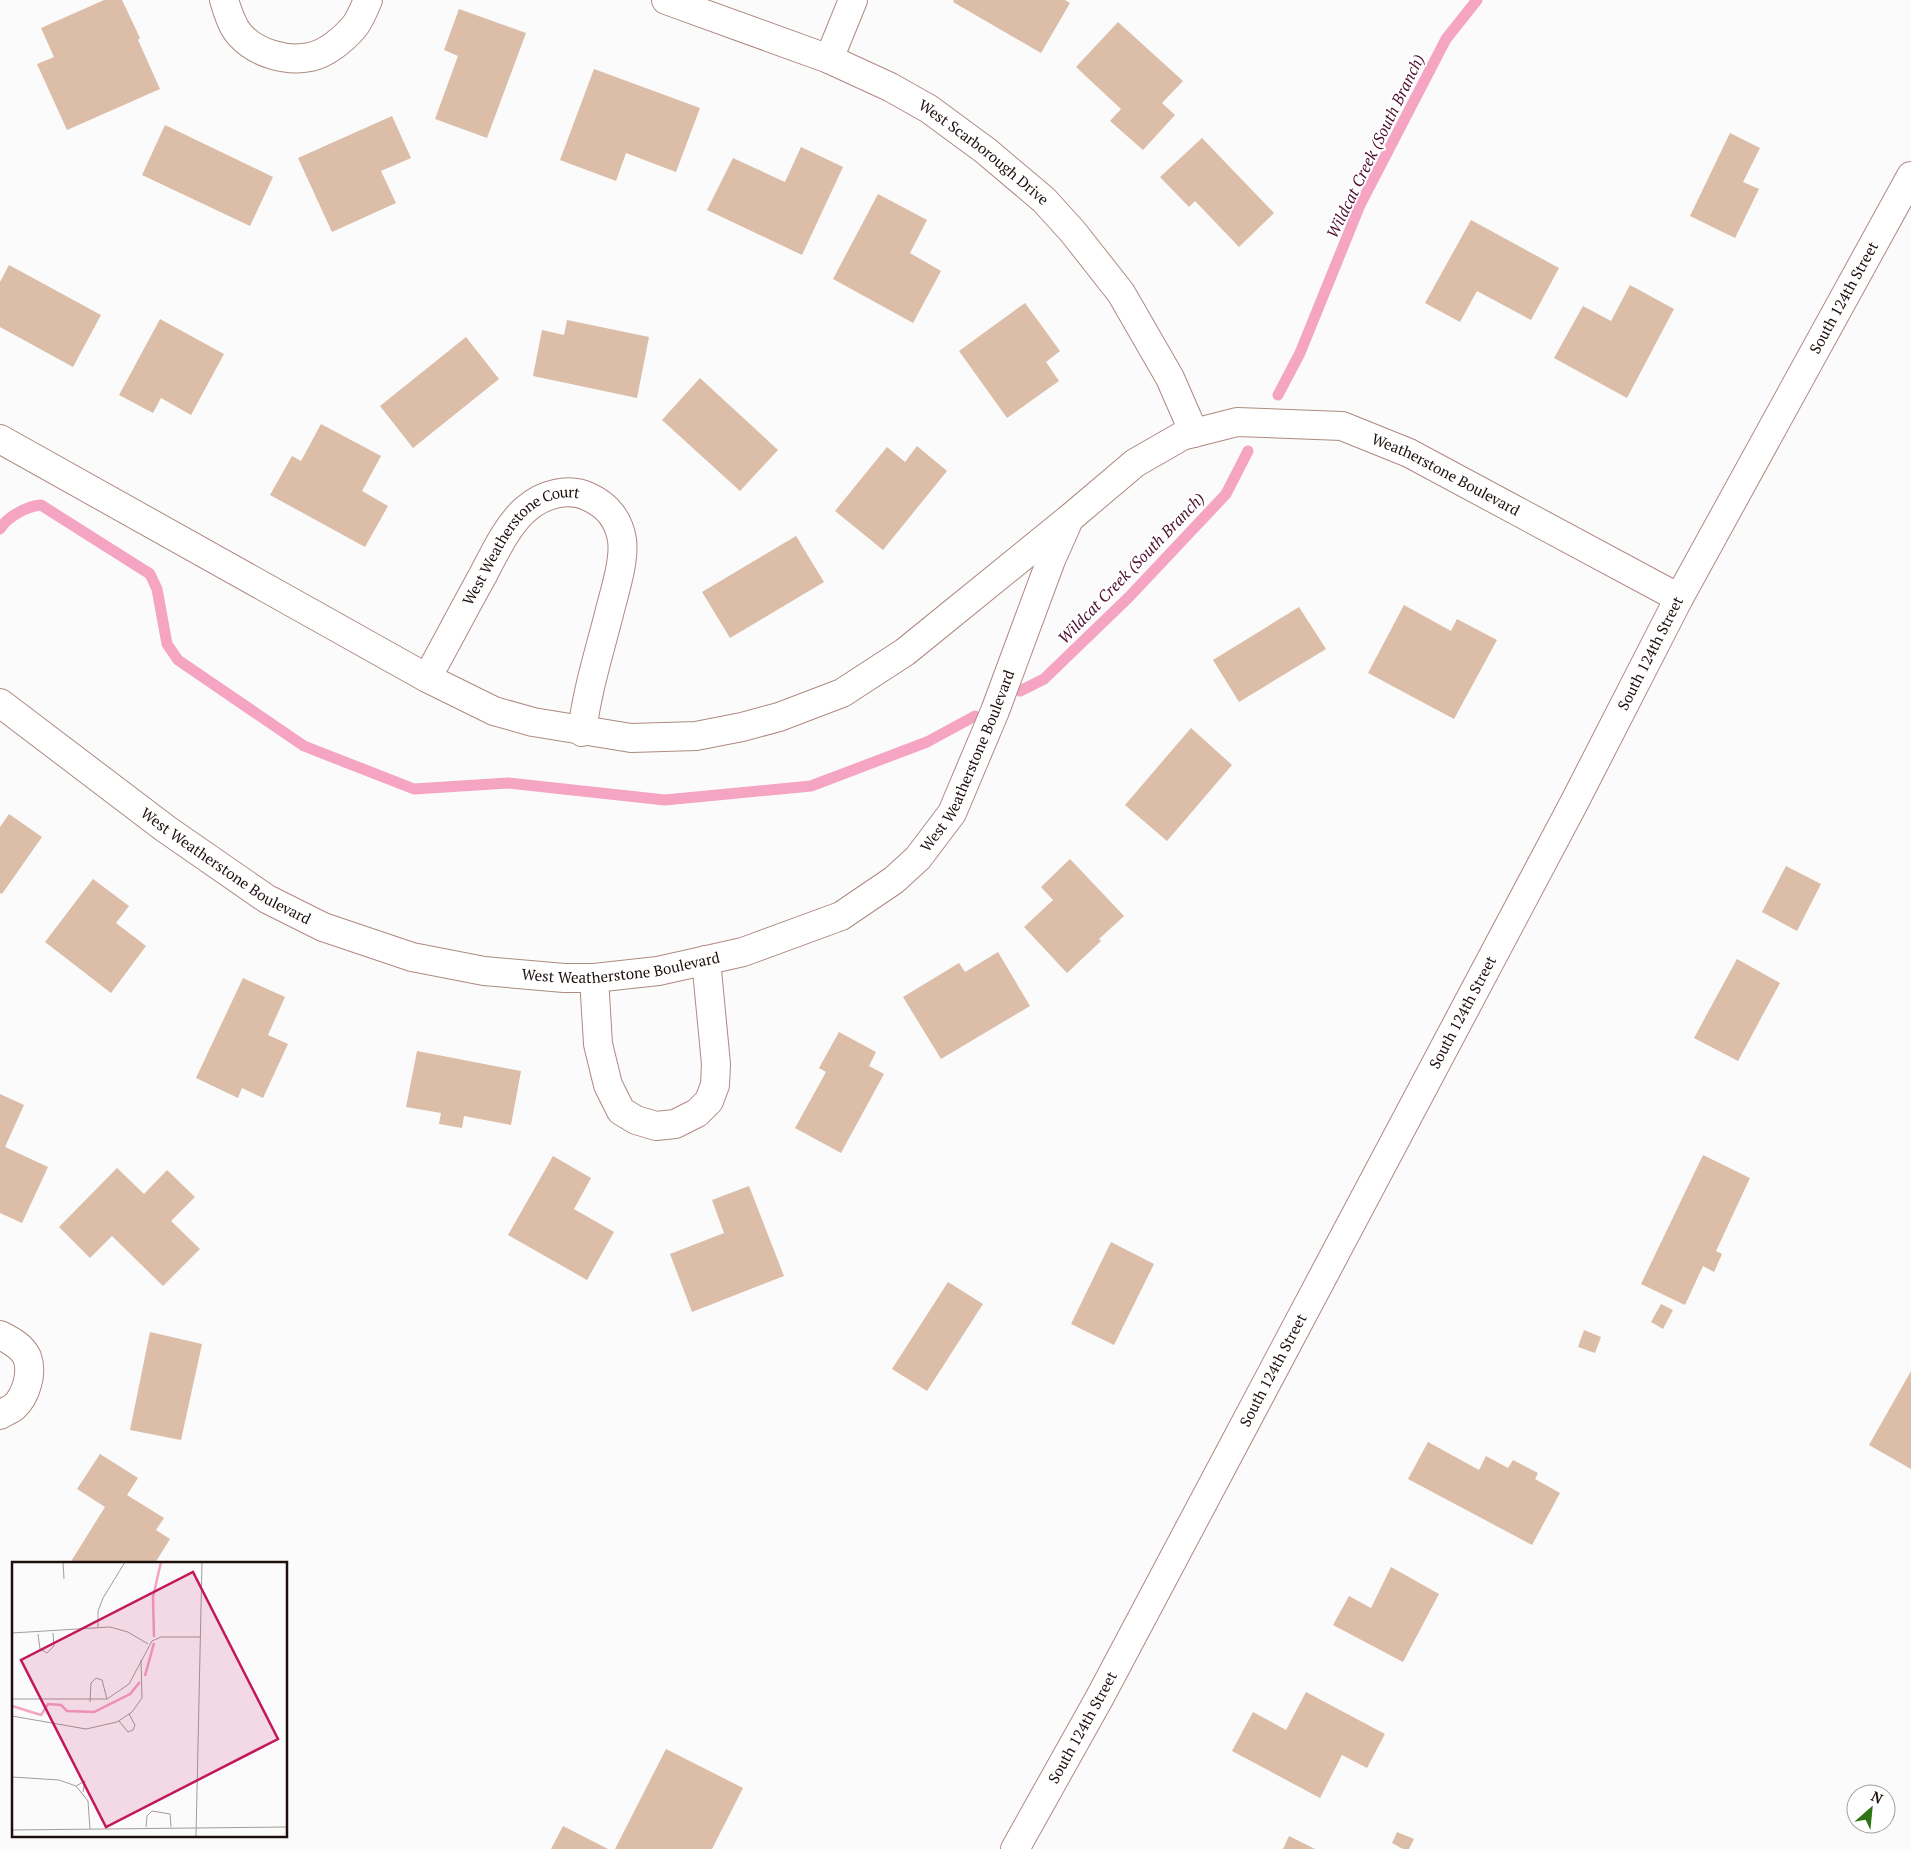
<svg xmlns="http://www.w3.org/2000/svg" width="1911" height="1849" viewBox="0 0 1911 1849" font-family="'PT Serif',serif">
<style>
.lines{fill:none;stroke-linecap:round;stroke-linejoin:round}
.stream{stroke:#f5a4c2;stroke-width:11}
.building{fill:#dcbda7}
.minor-casing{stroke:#ae8a80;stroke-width:30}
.minor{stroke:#fff;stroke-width:28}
.labels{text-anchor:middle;stroke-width:4;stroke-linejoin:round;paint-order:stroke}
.street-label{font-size:15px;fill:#1d100c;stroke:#fff}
.water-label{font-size:16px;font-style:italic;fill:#4d102e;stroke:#fff}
.inset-river{fill:none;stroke:#f5a4c2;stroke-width:2.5}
.inset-road{fill:none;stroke:#a29d9b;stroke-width:1}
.view{fill:#c2185b;fill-opacity:0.15;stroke:#c2185b;stroke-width:2.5}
.inset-edge{fill:none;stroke:#1d100c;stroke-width:2.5}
</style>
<rect width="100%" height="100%" fill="#fbfbfb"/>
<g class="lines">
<g class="stream">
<polyline points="1278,395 1300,353 1360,205 1446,39 1477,0"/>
<path d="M0,529C7,517 27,506 41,505L150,574L157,589L167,644L178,660L304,746L414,789L508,783L665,800L811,786L927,742L975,716"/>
<polyline points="1020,691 1044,679 1129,597 1226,494 1248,451"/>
</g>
</g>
<g class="building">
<polygon points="104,0 122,0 140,38 138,40 160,89 67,130 37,64 54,57 41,28"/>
<polygon points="954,0 1065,0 1070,3 1041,53 953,2"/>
<polygon points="459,9 526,33 487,138 435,119 458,56 444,50"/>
<polygon points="1118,22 1183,81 1162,103 1175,115 1143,150 1110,121 1121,109 1076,67"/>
<polygon points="594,69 700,108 676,172 626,153 616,181 560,160"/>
<polygon points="392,116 411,158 381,171 396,203 332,232 298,158"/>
<polygon points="165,125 273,177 250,226 142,175"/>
<polygon points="1730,133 1760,148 1743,182 1759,189 1735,238 1690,216"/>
<polygon points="1202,138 1274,213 1239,247 1195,201 1189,207 1160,177"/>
<polygon points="801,147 843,167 802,255 707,210 733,158 785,182"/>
<polygon points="878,194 927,220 910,253 941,271 913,323 833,279"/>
<polygon points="1471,220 1559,268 1531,320 1477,291 1460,322 1425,303"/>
<polygon points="9,265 101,315 73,367 0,327 0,282"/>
<polygon points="1630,285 1674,309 1627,398 1554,358 1583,306 1611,321"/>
<polygon points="1025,303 1060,351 1046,362 1059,381 1007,418 959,351"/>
<polygon points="160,319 224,354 191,415 161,398 153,413 119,395"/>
<polygon points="567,320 649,337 637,398 533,376 542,330 564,335"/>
<polygon points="466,337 499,379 413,448 380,406"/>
<polygon points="700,378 778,450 740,491 662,420"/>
<polygon points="321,424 381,456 362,491 388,506 365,547 270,495 292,456 301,461"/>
<polygon points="917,446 947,471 883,550 835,511 887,447 905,462"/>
<polygon points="796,536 824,582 730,638 702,592"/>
<polygon points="1404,605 1451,631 1457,619 1497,640 1454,719 1368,673"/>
<polygon points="1299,607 1326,649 1239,702 1213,660"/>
<polygon points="1191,728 1232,765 1167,841 1125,805"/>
<polygon points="9,814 42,837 2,894 0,893 0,827"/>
<polygon points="1070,859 1124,916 1099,939 1101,941 1067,973 1024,927 1053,900 1041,887"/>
<polygon points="1786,866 1821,884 1797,931 1762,912"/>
<polygon points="93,879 129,906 116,923 146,946 111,993 45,942"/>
<polygon points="998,952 1030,1006 941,1059 903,997 959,963 965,972"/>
<polygon points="1737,959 1780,983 1738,1061 1694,1038"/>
<polygon points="243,978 285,997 268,1035 288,1044 263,1098 242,1088 238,1098 196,1078"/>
<polygon points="839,1032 876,1052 869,1066 884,1074 841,1153 795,1128 826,1072 819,1068"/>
<polygon points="417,1051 521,1071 511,1125 464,1116 462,1128 439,1124 441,1113 406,1107"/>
<polygon points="0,1094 24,1105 5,1147 48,1167 22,1223 0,1213"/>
<polygon points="1703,1155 1750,1178 1716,1251 1722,1254 1714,1272 1703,1266 1685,1305 1641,1284"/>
<polygon points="553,1156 591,1178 574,1209 614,1232 587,1280 508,1235"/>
<polygon points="117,1168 144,1194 167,1170 195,1197 171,1221 200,1249 163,1286 112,1236 90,1258 59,1227"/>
<polygon points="749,1186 784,1276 692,1312 670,1254 724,1233 712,1200"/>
<polygon points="1111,1242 1154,1264 1114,1345 1071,1324"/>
<polygon points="948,1282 983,1304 927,1391 892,1369"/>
<polygon points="1661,1304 1673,1310 1663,1329 1651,1322"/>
<polygon points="1584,1330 1601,1337 1595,1353 1578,1347"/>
<polygon points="150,1332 202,1344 181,1440 130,1430"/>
<polygon points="1911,1371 1911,1469 1869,1445"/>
<polygon points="1428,1442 1479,1470 1486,1456 1508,1468 1513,1460 1538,1473 1535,1479 1560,1493 1532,1545 1408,1479"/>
<polygon points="100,1454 138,1478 127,1495 164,1518 156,1530 170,1539 155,1563 70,1563 105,1507 77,1489"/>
<polygon points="1391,1567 1439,1594 1403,1662 1333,1625 1349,1596 1371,1608"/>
<polygon points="1306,1692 1385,1734 1367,1768 1342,1755 1320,1798 1232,1751 1253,1712 1286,1730"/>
<polygon points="666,1749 743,1788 712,1849 615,1849"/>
<polygon points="563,1826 608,1849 551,1849"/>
<polygon points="1397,1832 1414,1839 1409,1849 1403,1849 1392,1843"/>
<polygon points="1289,1836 1315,1849 1283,1849"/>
</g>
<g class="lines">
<defs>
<g id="minor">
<path d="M224,0C228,12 231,25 240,35C256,53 286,62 310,57C326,54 344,39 354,27C360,20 364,9 368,0"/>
<path id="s1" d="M666,0L829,59L890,87L929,109L986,151L1044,200L1073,232L1121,293L1170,378L1194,433"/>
<polyline points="829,59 853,0"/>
<path id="s2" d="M0,439L427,678L494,711L533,722L631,738L696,736L742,727L779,717L842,693L905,652L1070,518L1135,463L1182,436L1237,422L1342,426L1409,453L1679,598"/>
<path id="s3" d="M427,678C446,644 464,609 483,575C494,554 508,524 526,509C543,494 569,487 589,497C607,505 619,520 622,540C625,561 614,593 609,614C599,653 587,691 582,732"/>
<path id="s4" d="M0,703L166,829L267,899L323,927L412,957L484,971L564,978H594L658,971L743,952L841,916L894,880L918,858L952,813L995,711L1051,560L1067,524"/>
<polyline points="594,978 598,1044 608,1085 621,1111 636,1120 656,1126 675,1124 697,1113 709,1101 715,1085 716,1064 706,960"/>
<path d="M0,1335C10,1340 22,1346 27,1357C33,1373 26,1396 14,1407C10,1410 4,1412 0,1415"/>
<path id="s5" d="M1015,1849L1100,1697L1222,1467L1574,803L1679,598L1911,176"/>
</g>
</defs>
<use href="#minor" class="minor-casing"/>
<use href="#minor" class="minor"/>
</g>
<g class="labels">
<g class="street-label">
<text dy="5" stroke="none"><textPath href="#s1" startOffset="355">West Scarborough Drive</textPath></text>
<text dy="5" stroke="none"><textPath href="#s5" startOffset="1759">South 124th Street</textPath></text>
<text dy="5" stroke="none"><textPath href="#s2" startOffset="1625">Weatherstone Boulevard</textPath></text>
<text dy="5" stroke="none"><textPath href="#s3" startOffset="169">West Weatherstone Court</textPath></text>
<text dy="5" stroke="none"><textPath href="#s5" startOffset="1354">South 124th Street</textPath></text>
<text dy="5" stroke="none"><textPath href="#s4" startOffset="1134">West Weatherstone Boulevard</textPath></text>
<text dy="5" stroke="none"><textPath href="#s4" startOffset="279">West Weatherstone Boulevard</textPath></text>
<text dy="5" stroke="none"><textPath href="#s4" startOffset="699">West Weatherstone Boulevard</textPath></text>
<text dy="5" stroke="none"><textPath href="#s5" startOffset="949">South 124th Street</textPath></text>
<text dy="5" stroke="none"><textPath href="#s5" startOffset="544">South 124th Street</textPath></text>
<text dy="5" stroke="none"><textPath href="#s5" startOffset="139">South 124th Street</textPath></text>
</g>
<g class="water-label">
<text transform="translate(1375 146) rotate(-64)" y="6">Wildcat Creek (South Branch)</text>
<text transform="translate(1131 568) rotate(-46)" y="6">Wildcat Creek (South Branch)</text>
</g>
</g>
<g transform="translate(12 1562)">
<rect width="275" height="275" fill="#fbfbfb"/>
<path class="inset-river" d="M142,75L141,35L149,0M133,114L142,81M0,144L29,153L36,142L49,143L55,149L82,150L118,132L128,120"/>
<path class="inset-road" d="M51,0L52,17M86,65V49L91,36L113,0M0,71L98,65L116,70L136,82M26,72L28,87L35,91L42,84L41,71M0,137H95L117,122L140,79L149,75H188M78,140L79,121L84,116L90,118L95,137M0,154L74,167L105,160L120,150L130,136L129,98M107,159L116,170L121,168L123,163L117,152M0,215L47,218L64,224L76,239L78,267M64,224L73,219L71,230M134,265L135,254L140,249L158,252L159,265M0,268L275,265M184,275L190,0"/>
<path class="view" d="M181,10L266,177L94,265L9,98Z"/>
<rect width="275" height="275" class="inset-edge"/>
</g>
<g transform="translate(1871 1809) rotate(27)"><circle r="24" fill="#ffffff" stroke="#a59f9e"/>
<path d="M0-4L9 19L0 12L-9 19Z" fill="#307413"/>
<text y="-8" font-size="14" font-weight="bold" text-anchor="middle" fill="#1d100c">N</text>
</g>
</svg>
